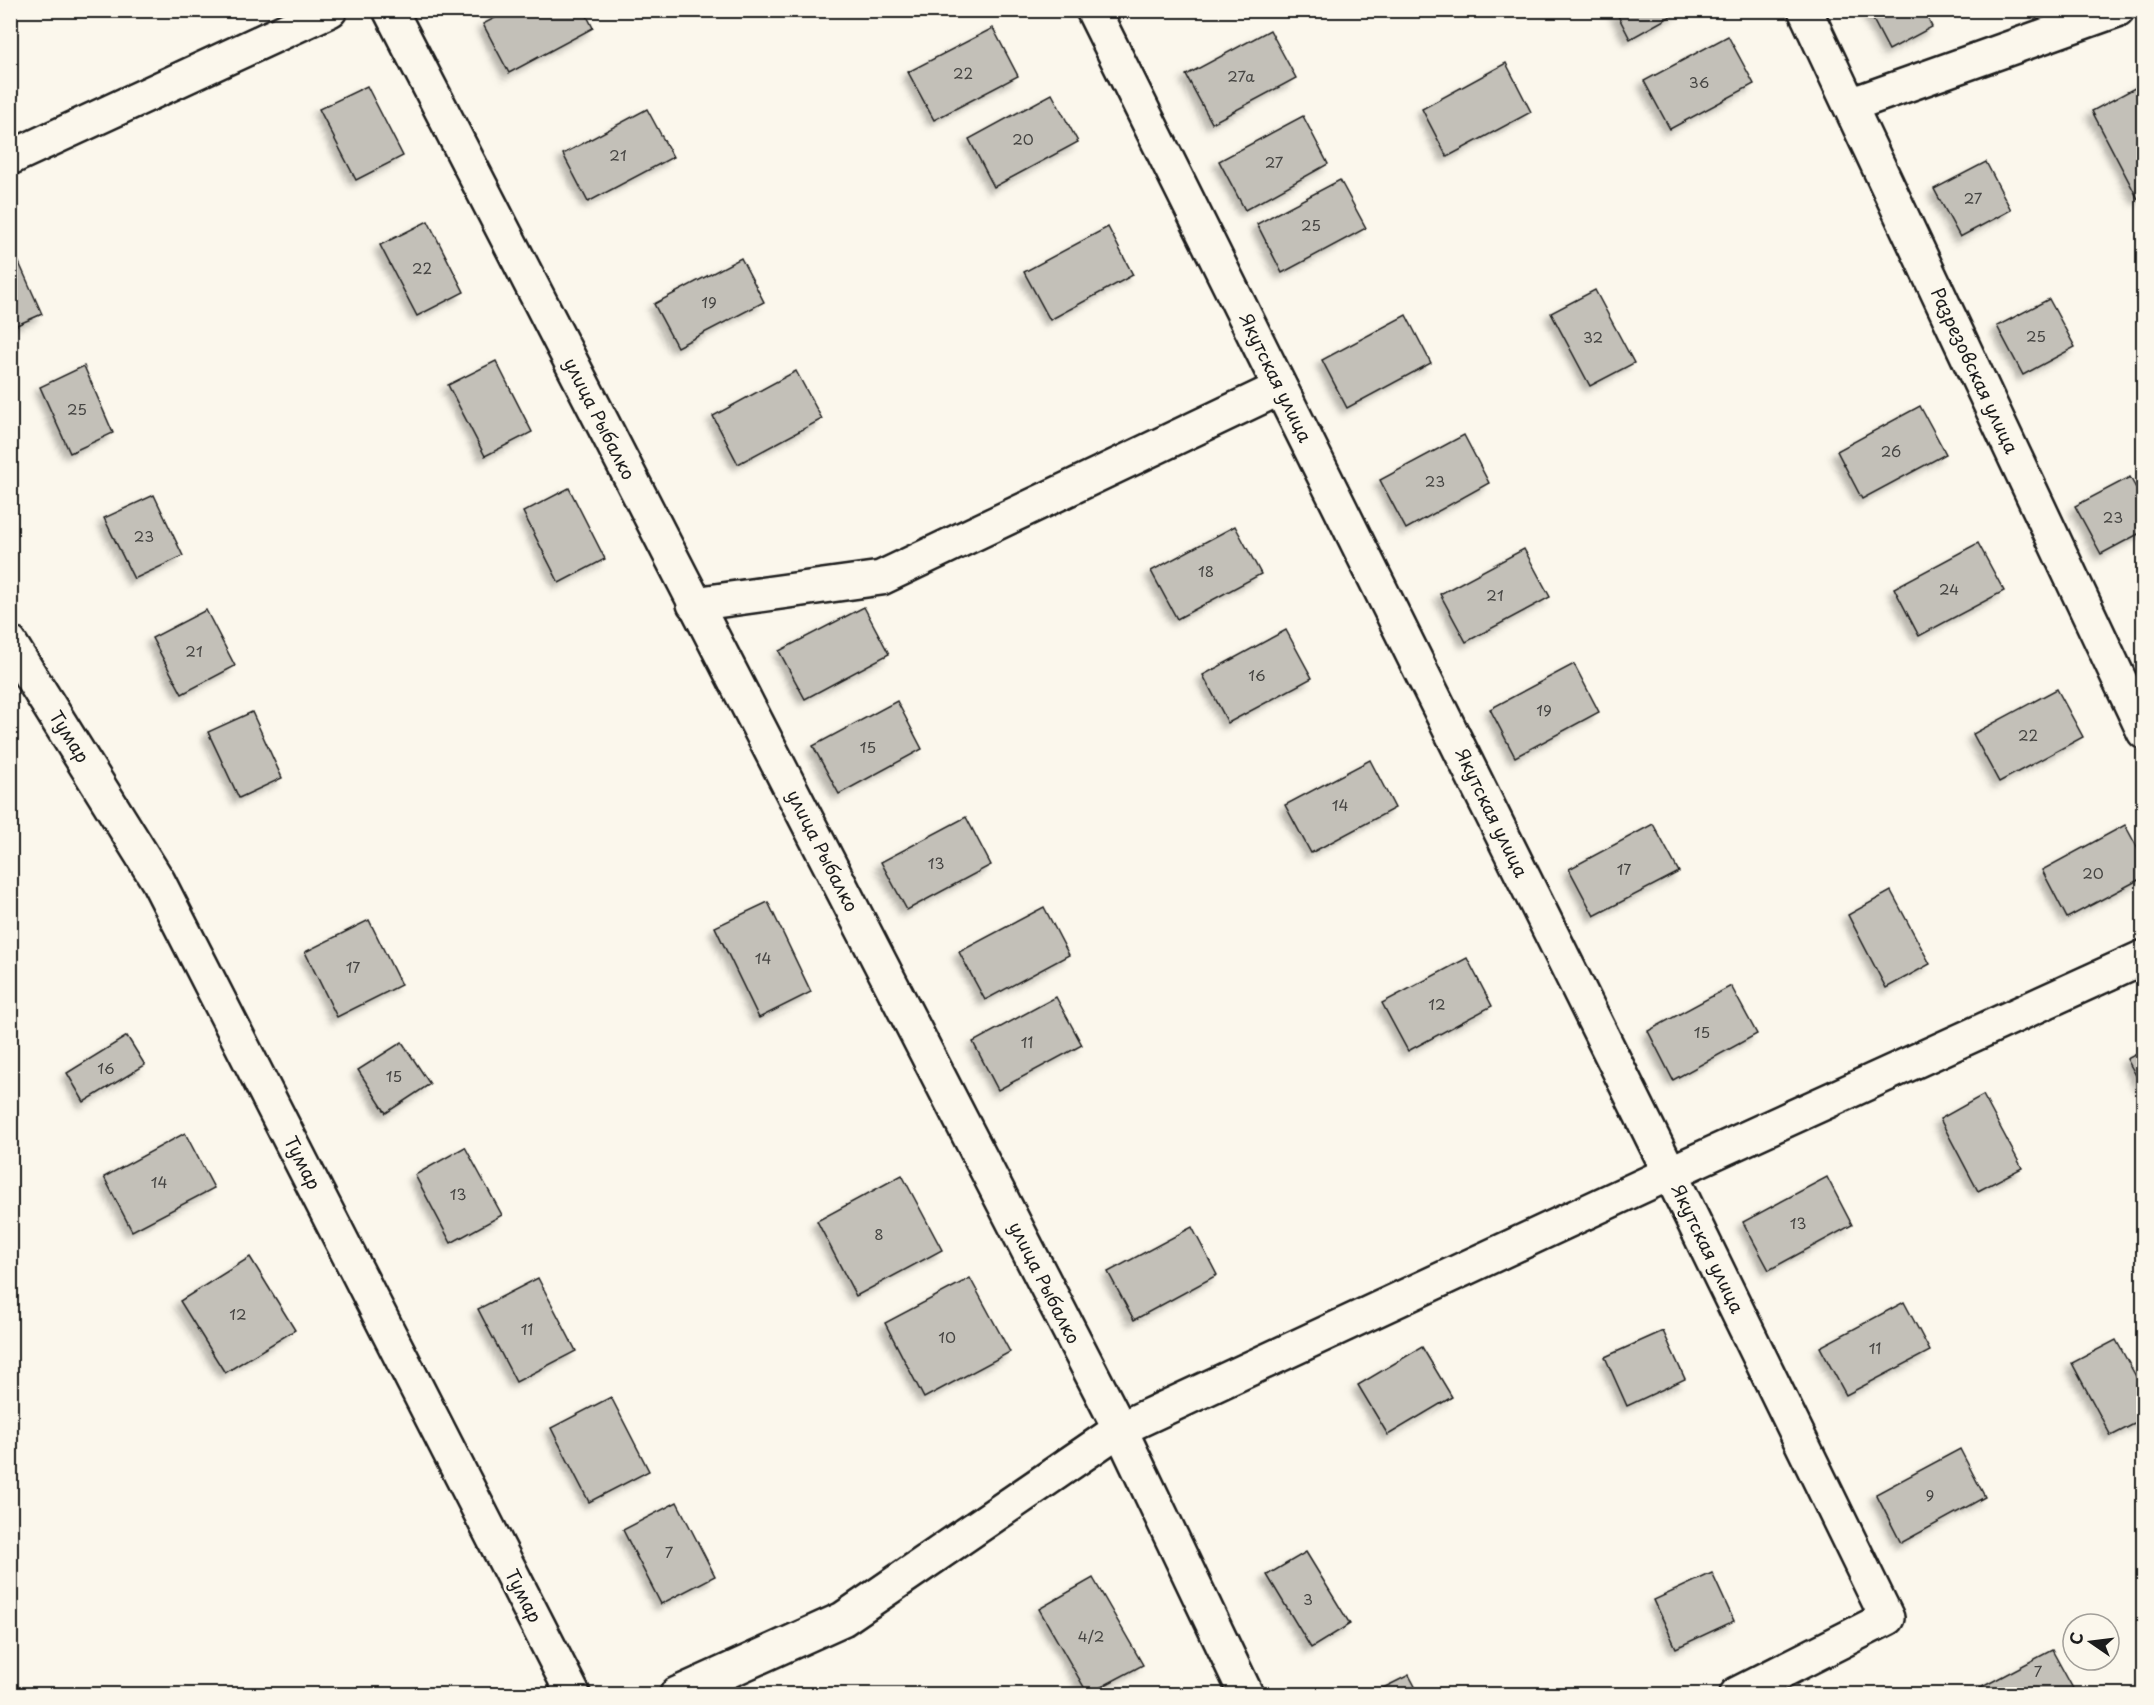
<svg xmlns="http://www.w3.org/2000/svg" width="2154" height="1705" viewBox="0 0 2154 1705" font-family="'Playpen Sans',sans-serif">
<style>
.building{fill:#c3c0b8;stroke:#1c1c1c;stroke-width:1.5;filter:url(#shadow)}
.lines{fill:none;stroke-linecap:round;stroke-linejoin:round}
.minor-casing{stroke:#1c1c1c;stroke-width:38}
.minor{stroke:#fbf7ec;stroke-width:33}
.labels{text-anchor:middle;stroke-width:5;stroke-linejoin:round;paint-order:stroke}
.number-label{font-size:15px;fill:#464543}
.street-label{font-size:18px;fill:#1c1c1c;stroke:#fbf7ec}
</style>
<defs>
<filter id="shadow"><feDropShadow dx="-5.5" dy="5.5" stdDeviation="3" flood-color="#0004"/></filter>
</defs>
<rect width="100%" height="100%" fill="#fbf7ec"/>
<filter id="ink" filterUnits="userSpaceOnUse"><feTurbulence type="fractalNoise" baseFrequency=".0167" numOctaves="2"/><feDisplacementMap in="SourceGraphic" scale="12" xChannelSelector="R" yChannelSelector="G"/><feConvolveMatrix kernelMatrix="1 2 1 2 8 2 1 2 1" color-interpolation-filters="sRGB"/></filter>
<g filter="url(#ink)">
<g class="building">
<polygon points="510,10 584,10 593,28 509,73 483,24"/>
<polygon points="1615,10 1682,10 1630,39"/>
<polygon points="1868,10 1924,10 1932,27 1889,50"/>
<polygon points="993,28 1018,76 934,120 908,72"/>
<polygon points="1270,30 1296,78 1212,123 1186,75"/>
<polygon points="1728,36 1754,84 1670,129 1644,81"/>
<polygon points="1506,63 1531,112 1447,157 1422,109"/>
<polygon points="2144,83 2144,196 2138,199 2092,111"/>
<polygon points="367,86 403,156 356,180 319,109"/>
<polygon points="1052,94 1078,142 994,187 969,139"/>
<polygon points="647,109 673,157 588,202 563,154"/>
<polygon points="1303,116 1328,164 1245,210 1219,161"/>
<polygon points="1986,162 2011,210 1960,237 1934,189"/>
<polygon points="1340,180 1366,228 1282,273 1257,224"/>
<polygon points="428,221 464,292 417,316 380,245"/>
<polygon points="1108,227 1133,275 1050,320 1024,272"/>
<polygon points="12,247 42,314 10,328 10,248"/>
<polygon points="741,258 764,302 677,347 654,304"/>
<polygon points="1595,290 1634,363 1590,386 1551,313"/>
<polygon points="2049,299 2075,347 2023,375 1997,326"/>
<polygon points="1406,315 1431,363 1347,408 1322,360"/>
<polygon points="496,361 532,432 485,456 448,385"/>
<polygon points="84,366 113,433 70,453 40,387"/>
<polygon points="796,371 822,419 738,464 713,416"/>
<polygon points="1920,406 1946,454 1862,499 1837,451"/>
<polygon points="1464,435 1489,483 1406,529 1380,480"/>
<polygon points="2130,477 2144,503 2144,531 2101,554 2075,506"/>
<polygon points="569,488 605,559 559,583 523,512"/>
<polygon points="154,495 183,556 134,579 104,518"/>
<polygon points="1235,526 1261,574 1177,619 1151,571"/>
<polygon points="1978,543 2004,591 1919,636 1894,588"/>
<polygon points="1524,549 1550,597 1466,642 1440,594"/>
<polygon points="864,607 889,654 805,699 779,651"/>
<polygon points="206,610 235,666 182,694 152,638"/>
<polygon points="1286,630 1312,678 1228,723 1203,675"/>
<polygon points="1574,664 1599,712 1515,757 1490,709"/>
<polygon points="2057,689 2083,737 1999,782 1973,734"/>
<polygon points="897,701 922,749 839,794 813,746"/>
<polygon points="252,712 282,778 239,798 208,732"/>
<polygon points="1370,760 1395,808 1311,853 1285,805"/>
<polygon points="966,817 991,865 907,910 881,862"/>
<polygon points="1653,824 1679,872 1594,916 1569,869"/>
<polygon points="2125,825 2144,860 2144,877 2067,918 2042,870"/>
<polygon points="1891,891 1930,964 1886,988 1848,915"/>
<polygon points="768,902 811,992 759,1018 715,927"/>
<polygon points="1044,907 1069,955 985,1000 959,952"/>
<polygon points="369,920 401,985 337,1017 305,952"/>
<polygon points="1467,958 1492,1006 1408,1051 1382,1003"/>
<polygon points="1731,986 1757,1034 1673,1080 1648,1031"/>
<polygon points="1056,997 1082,1045 998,1090 973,1042"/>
<polygon points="127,1036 145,1065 84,1102 67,1073"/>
<polygon points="402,1042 430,1084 386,1113 358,1070"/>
<polygon points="2144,1050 2144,1090 2127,1059"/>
<polygon points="1983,1095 2022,1168 1978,1191 1940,1119"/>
<polygon points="185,1133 214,1188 132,1231 104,1177"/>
<polygon points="465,1147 502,1215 451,1243 415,1175"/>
<polygon points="902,1175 942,1250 856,1296 817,1221"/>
<polygon points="1827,1177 1852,1225 1769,1270 1743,1222"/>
<polygon points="1192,1227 1217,1275 1134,1320 1108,1272"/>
<polygon points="250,1257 295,1330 225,1373 180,1301"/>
<polygon points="538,1278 576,1351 516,1382 478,1309"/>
<polygon points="970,1278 1010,1352 924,1398 885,1323"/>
<polygon points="1904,1302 1930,1351 1846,1395 1820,1347"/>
<polygon points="1663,1331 1685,1379 1627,1406 1605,1357"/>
<polygon points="2116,1340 2144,1391 2144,1419 2111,1436 2072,1363"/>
<polygon points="1422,1347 1452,1397 1388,1435 1358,1385"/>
<polygon points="611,1397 649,1471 589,1502 551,1428"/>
<polygon points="1960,1449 1985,1497 1901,1543 1876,1494"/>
<polygon points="677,1502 715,1576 661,1604 623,1530"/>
<polygon points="1306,1552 1350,1624 1311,1648 1267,1575"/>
<polygon points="1712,1573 1734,1621 1676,1648 1654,1600"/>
<polygon points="1093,1578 1143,1665 1088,1694 1039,1609"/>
<polygon points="2052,1650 2076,1694 1969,1694"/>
<polygon points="1409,1675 1419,1694 1371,1694"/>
</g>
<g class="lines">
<defs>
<g id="minor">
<polyline points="390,10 1120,1429 1246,1694"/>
<polyline points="1093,10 1670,1173 1887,1618 1737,1694"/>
<polyline points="1805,10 2144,732"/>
<polyline points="1850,105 2117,10"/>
<polyline points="10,158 330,10"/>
<polyline points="694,604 881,578 1280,388"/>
<polyline points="10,643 158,881 573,1694"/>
<polyline points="677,1694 843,1619 1120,1429 1670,1173 2144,957"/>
</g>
</defs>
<use href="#minor" class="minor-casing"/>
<use href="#minor" class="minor"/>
</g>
</g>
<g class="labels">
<g class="number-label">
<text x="963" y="79">22</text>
<text x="1241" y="82">27а</text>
<text x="1699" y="88">36</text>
<text x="1023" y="145">20</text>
<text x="618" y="161">21</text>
<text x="1274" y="168">27</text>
<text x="1973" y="204">27</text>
<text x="1311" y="231">25</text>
<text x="422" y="274">22</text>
<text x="709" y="308">19</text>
<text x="2036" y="342">25</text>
<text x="1593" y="343">32</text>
<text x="77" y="415">25</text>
<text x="1891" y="457">26</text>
<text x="1435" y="487">23</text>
<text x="2113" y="523">23</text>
<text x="144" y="542">23</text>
<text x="1206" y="577">18</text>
<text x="1949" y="595">24</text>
<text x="1495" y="601">21</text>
<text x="194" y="657">21</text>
<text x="1257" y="681">16</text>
<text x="1544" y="716">19</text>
<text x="2028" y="741">22</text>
<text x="868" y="753">15</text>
<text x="1340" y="811">14</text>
<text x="936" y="869">13</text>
<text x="1624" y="875">17</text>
<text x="2093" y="879">20</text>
<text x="763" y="964">14</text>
<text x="353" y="973">17</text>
<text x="1437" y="1010">12</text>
<text x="1702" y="1038">15</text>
<text x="1027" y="1048">11</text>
<text x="106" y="1074">16</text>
<text x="394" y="1082">15</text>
<text x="159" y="1188">14</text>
<text x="458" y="1200">13</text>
<text x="1798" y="1229">13</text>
<text x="879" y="1240">8</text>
<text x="238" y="1320">12</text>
<text x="527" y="1335">11</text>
<text x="947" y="1343">10</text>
<text x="1875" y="1354">11</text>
<text x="1930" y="1501">9</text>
<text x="669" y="1558">7</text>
<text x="1308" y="1605">3</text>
<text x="1091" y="1642">4/2</text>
<text x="2038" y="1677">7</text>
</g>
<g class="street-label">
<text transform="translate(1974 371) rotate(65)" y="6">Разрезовская улица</text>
<text transform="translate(1275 378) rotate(64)" y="6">Якутская улица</text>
<text transform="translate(599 419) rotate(63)" y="6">улица Рыбалко</text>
<text transform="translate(69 737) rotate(58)" y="6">Тумар</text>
<text transform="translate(1491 813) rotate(64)" y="6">Якутская улица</text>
<text transform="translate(822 851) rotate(63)" y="6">улица Рыбалко</text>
<text transform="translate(302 1163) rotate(63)" y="6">Тумар</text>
<text transform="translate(1707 1249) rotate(64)" y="6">Якутская улица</text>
<text transform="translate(1044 1283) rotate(63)" y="6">улица Рыбалко</text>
<text transform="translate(523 1596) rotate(63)" y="6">Тумар</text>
</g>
</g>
<rect width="2154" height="1705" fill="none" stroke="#fbf7ec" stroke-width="36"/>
<rect x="18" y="18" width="2118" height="1669" fill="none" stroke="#1c1c1c" stroke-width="2" filter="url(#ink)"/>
<g transform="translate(2091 1642) rotate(284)"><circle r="28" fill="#fbf7ec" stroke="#a29f99" stroke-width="1.5"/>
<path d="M0-4.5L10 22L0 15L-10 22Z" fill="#1c1c1c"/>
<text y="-9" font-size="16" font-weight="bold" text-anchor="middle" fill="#1c1c1c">С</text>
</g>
</svg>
